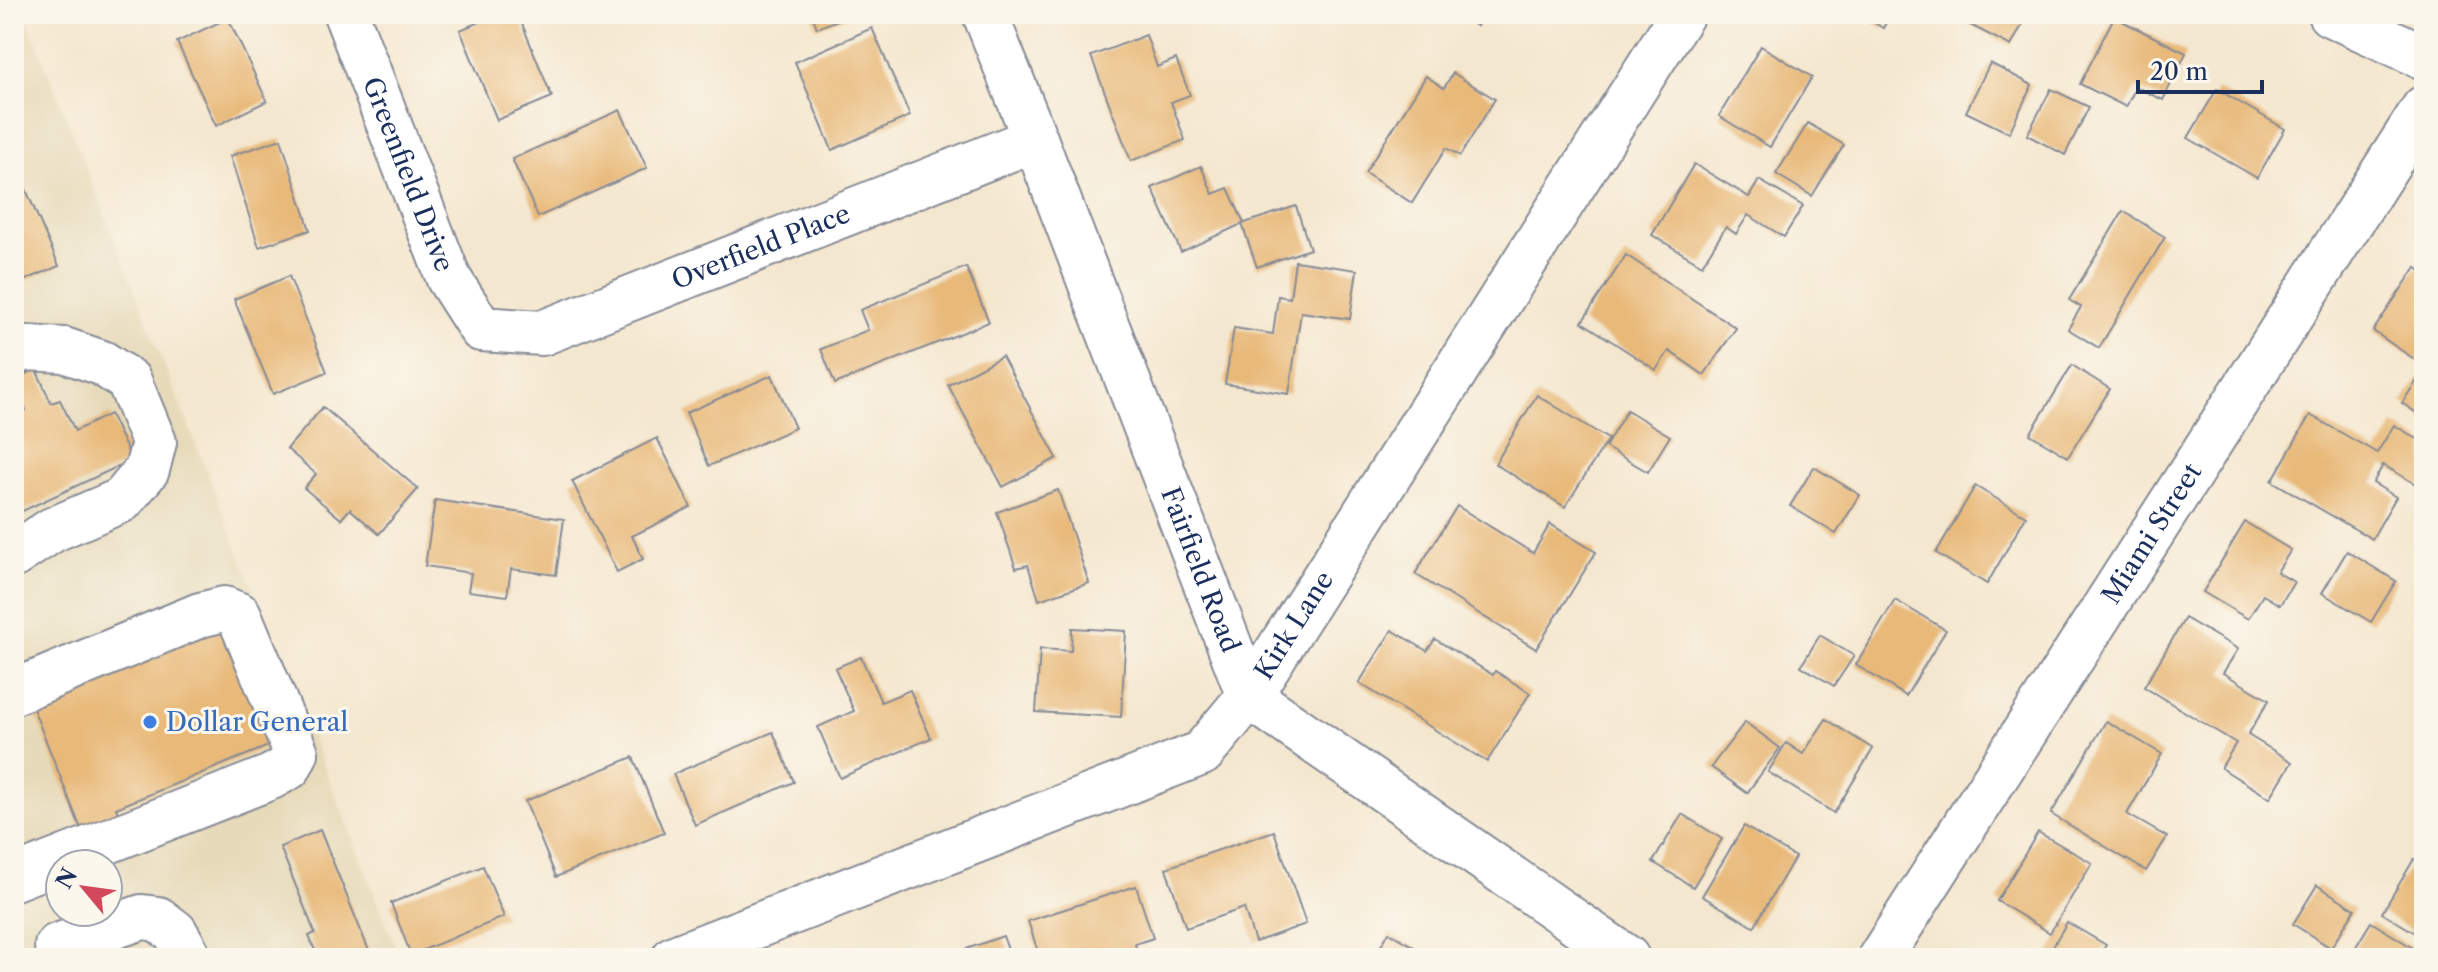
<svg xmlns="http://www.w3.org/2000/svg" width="2438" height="972" viewBox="0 0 2438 972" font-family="'Libre Caslon Text',serif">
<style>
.built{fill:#e7daba;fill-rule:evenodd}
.building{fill:#e8b979}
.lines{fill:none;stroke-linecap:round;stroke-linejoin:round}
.minor-casing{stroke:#888b96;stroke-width:48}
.minor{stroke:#fff;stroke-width:44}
.shop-dot{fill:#3f7fe0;stroke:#fbf7ec;stroke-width:3}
.labels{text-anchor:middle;stroke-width:6;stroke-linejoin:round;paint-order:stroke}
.street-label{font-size:26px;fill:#1b2f5e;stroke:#fbf7ec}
.shop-label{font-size:26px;fill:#366cbe;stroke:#fbf7ec;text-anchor:start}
</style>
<rect width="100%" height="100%" fill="#fbf7ec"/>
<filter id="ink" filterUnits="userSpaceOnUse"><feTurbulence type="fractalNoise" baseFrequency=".0125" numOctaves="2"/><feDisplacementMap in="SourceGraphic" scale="16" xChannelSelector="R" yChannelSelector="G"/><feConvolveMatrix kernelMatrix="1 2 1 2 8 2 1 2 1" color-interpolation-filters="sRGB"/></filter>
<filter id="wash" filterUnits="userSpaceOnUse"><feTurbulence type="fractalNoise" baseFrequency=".006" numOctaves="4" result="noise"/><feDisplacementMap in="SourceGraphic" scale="32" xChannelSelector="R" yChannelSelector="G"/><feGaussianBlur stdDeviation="1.8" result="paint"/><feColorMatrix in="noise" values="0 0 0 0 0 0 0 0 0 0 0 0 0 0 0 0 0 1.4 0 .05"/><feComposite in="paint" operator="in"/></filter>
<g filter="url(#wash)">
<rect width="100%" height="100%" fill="#f4e7cf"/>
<path class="built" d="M14,14H25L400,958H14ZM60,864H108V912H60Z"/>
<g id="blocks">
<g class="building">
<polygon points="498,14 518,14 552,97 497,120 460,30"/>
<polygon points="812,14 853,14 817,28"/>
<polygon points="1456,14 1484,14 1477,26"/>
<polygon points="1860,14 1891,14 1883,28"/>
<polygon points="1949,14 2028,14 2011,46"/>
<polygon points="2114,17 2186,53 2163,100 2136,87 2126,107 2080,84"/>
<polygon points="228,18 267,101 216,126 177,42"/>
<polygon points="872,28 910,116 832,150 795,62"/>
<polygon points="1146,35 1157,67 1176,59 1190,95 1171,102 1185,140 1131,161 1091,56"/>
<polygon points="1761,46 1812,77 1770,147 1719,116"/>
<polygon points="1990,63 2032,85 2009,133 1966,112"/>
<polygon points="1453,73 1495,99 1460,156 1446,148 1412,203 1365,173 1426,76 1444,88"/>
<polygon points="2051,89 2089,107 2065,155 2027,135"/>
<polygon points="2217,89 2285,129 2257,178 2188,138"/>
<polygon points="620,110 647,168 538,217 512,159"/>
<polygon points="1808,123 1844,145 1812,196 1776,174"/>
<polygon points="281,139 310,230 259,247 230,156"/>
<polygon points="14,162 59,266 14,285"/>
<polygon points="1694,164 1749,197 1759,180 1803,206 1784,237 1748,215 1736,234 1726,227 1702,265 1652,235"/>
<polygon points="1201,166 1213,194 1228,188 1244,223 1181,252 1152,188"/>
<polygon points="1296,206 1310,249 1257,267 1242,224"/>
<polygon points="2123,211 2165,237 2099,348 2068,329 2081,307 2069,300"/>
<polygon points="1626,255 1736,328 1704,375 1669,351 1656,370 1582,322"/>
<polygon points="1295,261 1357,270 1350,319 1301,312 1289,394 1225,384 1234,328 1273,334 1278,296 1290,298"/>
<polygon points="966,267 989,322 835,384 821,349 868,330 860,310"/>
<polygon points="2416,267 2424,273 2424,356 2420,363 2373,331"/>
<polygon points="289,276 327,372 273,394 234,299"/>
<polygon points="1002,356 1057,458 1003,487 948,385"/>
<polygon points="2072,365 2110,389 2068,457 2030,434"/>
<polygon points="36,369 51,403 60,400 75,431 110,414 132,460 14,515 14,415 26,410 14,380"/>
<polygon points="2424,370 2424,418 2402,403"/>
<polygon points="772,375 795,428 709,466 686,413"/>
<polygon points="1537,395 1608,439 1565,507 1495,464"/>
<polygon points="323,407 418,489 379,534 350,509 341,519 304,488 316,474 287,449"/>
<polygon points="1627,410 1670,436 1648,472 1605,447"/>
<polygon points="2310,415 2377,453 2394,425 2424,443 2424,489 2383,465 2373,483 2396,497 2372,539 2272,481"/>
<polygon points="657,438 691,507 632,536 643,559 617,572 572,481"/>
<polygon points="1814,467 1860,495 1836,534 1790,506"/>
<polygon points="1975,486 2026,516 1987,584 1936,553"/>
<polygon points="1058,490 1089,583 1039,600 1028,565 1016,568 997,512"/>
<polygon points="435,500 564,519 556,575 511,569 507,596 468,591 471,573 425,566"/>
<polygon points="1457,506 1533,553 1550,524 1596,552 1536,649 1415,574"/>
<polygon points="2245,522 2291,550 2277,572 2294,582 2280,605 2263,595 2248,619 2203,592"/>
<polygon points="2347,551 2396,581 2371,622 2322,593"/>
<polygon points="1895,600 1946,630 1906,696 1856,665"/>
<polygon points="2185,618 2238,649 2223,673 2269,700 2248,735 2292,762 2270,798 2221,768 2236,743 2144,687"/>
<polygon points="229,624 271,745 116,808 122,824 85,839 29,698"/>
<polygon points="1072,628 1126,631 1121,717 1036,712 1040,649 1071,651"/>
<polygon points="1392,630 1427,651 1435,639 1493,675 1495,671 1530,693 1487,762 1359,683"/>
<polygon points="1820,635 1854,656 1834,686 1801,666"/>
<polygon points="861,657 881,702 910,690 931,738 840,778 818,727 854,711 835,668"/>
<polygon points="1826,719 1873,749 1834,813 1768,772 1786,743 1803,754"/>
<polygon points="2106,721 2162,754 2127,814 2167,837 2146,871 2051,814"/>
<polygon points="1745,722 1780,748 1747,793 1711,767"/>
<polygon points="773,732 794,782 695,825 673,774"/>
<polygon points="633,757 664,833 556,877 525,801"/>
<polygon points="1682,814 1722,839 1693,887 1653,862"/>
<polygon points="1744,826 1795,857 1754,927 1702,896"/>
<polygon points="320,830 372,958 318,958 309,936 315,933 280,847"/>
<polygon points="1274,831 1306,924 1255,942 1244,908 1186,928 1166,868"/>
<polygon points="2038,832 2092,863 2050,933 1997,901"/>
<polygon points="2414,859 2424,865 2424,938 2382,913"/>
<polygon points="483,866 504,917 411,955 391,903"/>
<polygon points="2317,885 2355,909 2331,948 2293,924"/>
<polygon points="1136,886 1153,938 1135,944 1138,956 1133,958 1040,958 1028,921"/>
<polygon points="2067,922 2106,945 2098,958 2046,958"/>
<polygon points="2371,922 2418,951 2414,958 2349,958"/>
<polygon points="1389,932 1433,958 1374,958"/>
<polygon points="1003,936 1011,958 941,958"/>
</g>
</g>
</g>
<g filter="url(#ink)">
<use href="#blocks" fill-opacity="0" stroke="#888b96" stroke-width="2"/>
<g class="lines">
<defs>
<g id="minor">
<path id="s1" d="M346,14L449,279L481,329L542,333L1035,139"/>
<path id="s2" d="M985,14L1035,139L1249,696L1627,958"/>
<polyline points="2330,14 2424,57"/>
<polyline points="14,353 25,348 64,350 102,363 129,381 154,442 147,470 122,500 52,530 14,555"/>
<polyline points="14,692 200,615 224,609 239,615 296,753 289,767 271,777 14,878"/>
<polyline points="57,946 142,917 158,919 175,932 187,953"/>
<path id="s3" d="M674,958L1202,753L1249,696L1682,14"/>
<path id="s4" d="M1880,958L2424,108"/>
</g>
</defs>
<use href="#minor" class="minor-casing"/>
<use href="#minor" class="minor"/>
</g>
</g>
<circle class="shop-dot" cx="150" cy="722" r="8"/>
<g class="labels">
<g class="street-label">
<text dy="9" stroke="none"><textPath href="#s1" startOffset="172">Greenfield Drive</textPath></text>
<text dy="9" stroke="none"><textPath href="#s1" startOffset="640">Overfield Place</textPath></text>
<text dy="9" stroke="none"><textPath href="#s4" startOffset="504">Miami Street</textPath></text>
<text dy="9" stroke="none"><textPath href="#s2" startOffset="596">Fairfield Road</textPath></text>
<text dy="9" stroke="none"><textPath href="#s3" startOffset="724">Kirk Lane</textPath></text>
</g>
<g class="shop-label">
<text x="166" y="731">Dollar General</text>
</g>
</g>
<rect width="2438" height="972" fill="none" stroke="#fbf7ec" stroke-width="48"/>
<g transform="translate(84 888) rotate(299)"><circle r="38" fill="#fbf7ec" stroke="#a1a7b3" stroke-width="2"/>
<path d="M0-6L14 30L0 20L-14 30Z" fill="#d1495b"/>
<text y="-12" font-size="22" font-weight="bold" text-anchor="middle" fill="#1b2f5e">N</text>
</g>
<path d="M2138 80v12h124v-12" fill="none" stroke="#1b2f5e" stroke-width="4"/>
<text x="2150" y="80" font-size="24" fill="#1b2f5e" stroke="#fbf7ec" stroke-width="6" paint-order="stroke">20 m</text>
</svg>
